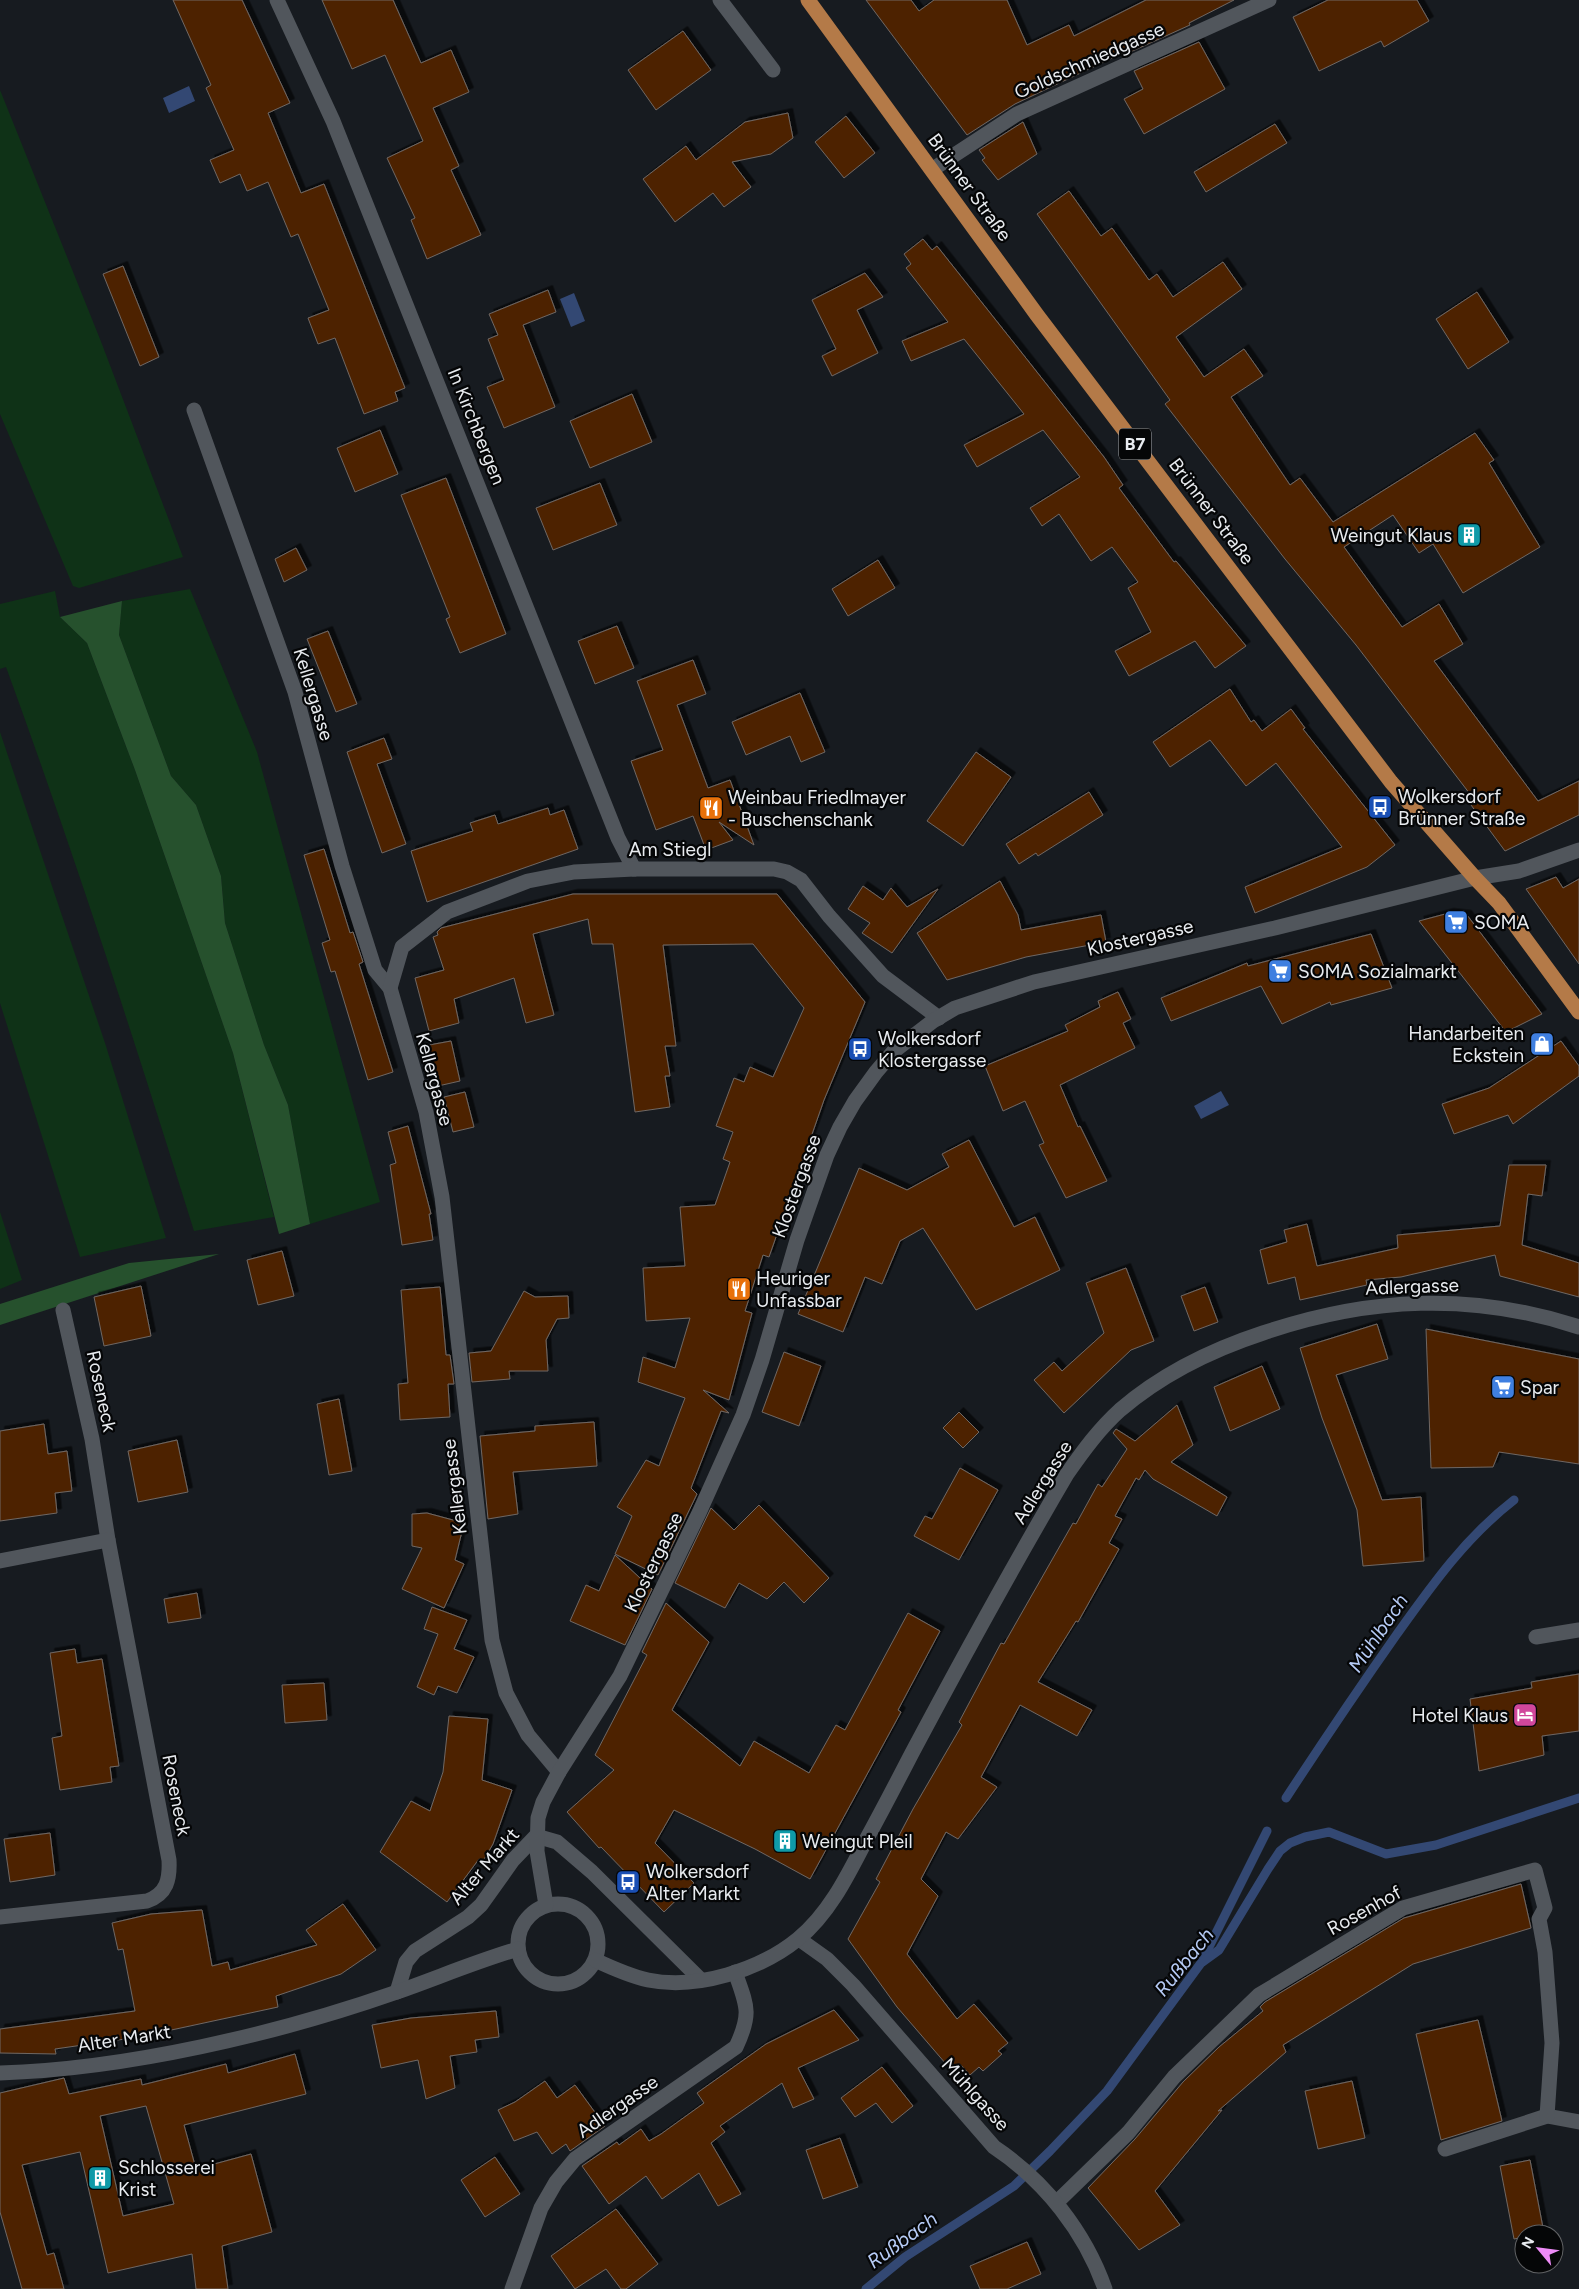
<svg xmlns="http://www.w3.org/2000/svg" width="1579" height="2289" viewBox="0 0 1579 2289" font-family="Figtree,sans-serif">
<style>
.green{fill:#0f3217}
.forest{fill:#26512d}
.water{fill:#334873}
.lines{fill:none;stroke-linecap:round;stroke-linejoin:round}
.stream{stroke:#334873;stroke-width:9}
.building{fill:#4e2403;stroke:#6f6763;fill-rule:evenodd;filter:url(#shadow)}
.lane{stroke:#51565c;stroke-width:15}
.street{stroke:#51565c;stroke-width:15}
.secondary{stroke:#51565c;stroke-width:15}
.primary{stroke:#b47a48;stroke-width:15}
.labels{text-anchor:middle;stroke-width:4.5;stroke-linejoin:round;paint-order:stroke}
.shield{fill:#050607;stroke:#a4a6a9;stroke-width:1}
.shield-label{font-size:18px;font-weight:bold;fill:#e8ebef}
.street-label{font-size:19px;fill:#e8ebef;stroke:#050607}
.poi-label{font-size:19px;fill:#e8ebef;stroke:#050607;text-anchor:start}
.water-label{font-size:20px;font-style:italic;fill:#b6cbf6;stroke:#050607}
</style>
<defs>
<filter id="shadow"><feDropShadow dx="4.5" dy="-4.5" stdDeviation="0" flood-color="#0009"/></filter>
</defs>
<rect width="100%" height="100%" fill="#171b20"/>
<g class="green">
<polygon points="0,90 100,339 183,557 79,588 73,586 0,414"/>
<polygon points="190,589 257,752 380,1202 310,1224 288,1105 264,1045 225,923 221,876 196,805 171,776 119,635 122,601"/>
<path d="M55,591L60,617L87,643L135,770L233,1053L274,1217L194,1231C135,1042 74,853 6,667L0,669V604Z"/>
<polygon points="0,732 105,1043 166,1238 80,1257 0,1003"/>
<polygon points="0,1212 22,1280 0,1289"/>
</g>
<g class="forest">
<polygon points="122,601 119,635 171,776 196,805 221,876 225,923 264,1045 288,1105 310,1224 279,1234 233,1053 135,770 87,643 60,617"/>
<polygon points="219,1254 0,1325 0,1304 129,1263"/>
</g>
<g class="water">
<polygon points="189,86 195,101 169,113 163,98"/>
<polygon points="574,293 585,321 571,327 560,299"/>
<polygon points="1221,1091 1229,1105 1201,1119 1194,1106"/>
</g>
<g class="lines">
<g class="stream">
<path d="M1286,1798C1322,1743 1359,1688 1397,1634C1432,1585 1466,1537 1514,1500"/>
<polyline points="1202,1961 1267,1831"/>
<polyline points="866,2289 905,2257 1014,2186 1050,2151 1107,2091 1201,1963 1219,1950 1268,1869 1280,1851 1290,1843 1305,1837 1329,1832 1386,1854 1436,1845 1579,1798"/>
</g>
</g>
<g class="building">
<polygon points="173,0 242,0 290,103 268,113 301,193 324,184 405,388 395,392 398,401 364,414 335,338 318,344 308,318 329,310 298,234 291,237 268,182 247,191 240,174 220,183 210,160 234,150 206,88 211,85"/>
<polygon points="322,0 393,0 421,63 451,50 469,92 433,108 459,166 451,170 481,235 427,259 411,220 415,218 387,158 423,141 385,55 352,69"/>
<polygon points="866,0 911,0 919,11 934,0 1007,0 1027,45 1069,25 1074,36 1146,0 1234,0 1189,23 1190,25 1126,54 1125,52 1015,104 967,135"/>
<polygon points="1328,0 1417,0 1429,21 1384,47 1381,41 1319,71 1293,17"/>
<polygon points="683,31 711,70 656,110 628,70"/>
<polygon points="1199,42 1225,89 1144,134 1124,99 1143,89 1134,71"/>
<polygon points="788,113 793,138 771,154 732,162 751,187 724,207 713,193 675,222 643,179 686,146 696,160 745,122"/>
<polygon points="846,116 875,153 844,178 815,142"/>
<polygon points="1023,122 1037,154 998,180 982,160 985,158 979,150"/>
<polygon points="1275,124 1287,143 1206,192 1194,172"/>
<polygon points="1069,191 1101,236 1112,228 1149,280 1157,274 1173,297 1223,262 1242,289 1176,337 1204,377 1244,349 1263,376 1231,397 1290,485 1300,478 1333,522 1475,433 1494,460 1489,463 1540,547 1463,593 1433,544 1419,553 1393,515 1344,547 1402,627 1439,604 1463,644 1434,661 1538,801 1579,781 1579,815 1505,851 1468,801 1473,798 1356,645 1285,559 1165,404 1170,400 1037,214"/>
<polygon points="923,239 932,250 937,246 1018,348 1104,457 1123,485 1119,488 1174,562 1176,561 1246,646 1215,668 1195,641 1129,676 1115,651 1151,632 1128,588 1138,582 1112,547 1091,561 1059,514 1042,526 1030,508 1080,477 1043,430 977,467 964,445 1024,414 964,339 911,361 902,341 948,322 906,268 911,264 904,254"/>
<polygon points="123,266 159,357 140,366 103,274"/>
<polygon points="865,273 883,297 857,310 878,353 832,376 822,356 836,349 812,300"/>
<polygon points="548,290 556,312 523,325 555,407 504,428 487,387 504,380 488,339 498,335 489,314"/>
<polygon points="1477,292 1509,342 1468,369 1436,319"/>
<polygon points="632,394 652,442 590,468 570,421"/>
<polygon points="380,430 398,474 355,492 337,448"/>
<polygon points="446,478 506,634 460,653 446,619 450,617 401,495"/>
<polygon points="600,483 617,525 553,550 536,508"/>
<polygon points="296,548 307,570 284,582 275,559"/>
<polygon points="878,560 895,588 848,616 832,589"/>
<polygon points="617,626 634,668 595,684 578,641"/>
<polygon points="328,631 357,704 336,712 307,639"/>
<polygon points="693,660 706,694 677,705 708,788 730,780 754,845 719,822 733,840 706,850 693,816 656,830 631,761 663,750 637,681"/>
<polygon points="1230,689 1251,722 1254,720 1262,731 1291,709 1305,728 1303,729 1395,845 1367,867 1255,913 1245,887 1342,847 1276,763 1246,786 1210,740 1170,767 1153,742"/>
<polygon points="800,693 825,752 801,762 790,736 746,755 732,722"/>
<polygon points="384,738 392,759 377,764 406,844 382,853 347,752"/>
<polygon points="976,752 1011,777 963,846 927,821"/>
<polygon points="1089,792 1103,815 1038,856 1036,853 1019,864 1006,844"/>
<polygon points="548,808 550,815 564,810 578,849 427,902 411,851 473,831 470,823 495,815 498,824"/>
<polygon points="324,849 350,933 353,932 363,962 359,964 393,1072 368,1080 335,971 331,972 322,943 330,940 304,855"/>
<polygon points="1556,877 1563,888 1579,879 1579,964 1526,889"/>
<polygon points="1000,881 1018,915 1021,930 1101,915 1106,942 1026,957 947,980 917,933"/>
<polygon points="863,886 883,900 891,888 907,907 938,889 892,953 862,933 870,923 848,909"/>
<polygon points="573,894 777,894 865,1002 824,1100 769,1257 763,1255 745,1311 752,1313 729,1400 703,1390 729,1413 721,1411 691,1488 697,1494 658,1575 615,1554 632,1516 617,1507 646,1460 659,1466 685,1398 638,1382 643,1357 675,1368 690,1318 646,1321 643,1268 685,1266 680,1207 715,1205 730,1162 723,1159 733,1132 716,1126 734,1078 744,1082 750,1067 773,1077 804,1008 753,944 663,945 676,1046 665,1046 670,1076 665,1076 670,1107 635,1112 613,944 592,944 588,919 533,934 554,1015 526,1023 514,978 454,999 459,1023 429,1031 415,978 444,970 433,937 438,935 437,932 441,928"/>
<polygon points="1449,913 1467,915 1542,1014 1506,1032 1419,921"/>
<polygon points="1371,934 1392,988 1331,1005 1330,1002 1282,1024 1261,986 1171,1021 1161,998 1247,963 1248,966"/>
<polygon points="1118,992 1131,1019 1123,1023 1135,1048 1060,1085 1078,1127 1080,1126 1107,1181 1066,1198 1039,1145 1044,1143 1025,1101 1003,1111 985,1066 1068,1031 1065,1025 1100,1007 1098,1001"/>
<polygon points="451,1041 460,1081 438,1086 429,1045"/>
<polygon points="1561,1041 1579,1066 1579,1076 1513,1124 1508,1115 1454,1134 1442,1104 1489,1088"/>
<polygon points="465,1092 474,1127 453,1132 444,1097"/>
<polygon points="408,1126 431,1214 429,1214 433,1240 402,1245 390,1165 396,1163 388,1132"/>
<polygon points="969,1140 1014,1227 1035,1217 1060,1270 976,1310 923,1228 900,1241 882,1284 865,1277 843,1332 798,1314 859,1168 907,1190 949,1167 942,1154"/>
<polygon points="1509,1165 1546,1165 1542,1196 1528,1194 1522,1245 1579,1263 1579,1297 1500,1276 1495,1255 1401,1277 1366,1280 1367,1285 1300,1300 1295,1277 1268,1284 1260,1250 1287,1242 1284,1230 1307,1224 1317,1266 1398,1248 1397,1235 1500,1226"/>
<polygon points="282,1251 294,1296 258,1305 247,1260"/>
<polygon points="1126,1268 1154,1341 1131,1350 1064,1413 1034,1380 1054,1362 1062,1371 1104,1333 1086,1283"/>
<polygon points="141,1286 151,1336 104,1346 94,1297"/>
<polygon points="440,1287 446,1355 450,1355 454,1384 448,1384 450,1417 400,1420 398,1384 408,1383 401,1290"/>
<polygon points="1205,1287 1218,1322 1194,1331 1181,1296"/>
<polygon points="524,1291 535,1297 568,1296 569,1318 557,1319 546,1340 548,1371 509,1371 510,1379 472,1382 469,1353 491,1351"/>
<polygon points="1377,1324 1388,1359 1336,1375 1382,1500 1421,1497 1424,1561 1363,1566 1357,1510 1322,1418 1300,1348"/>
<polygon points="1426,1329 1579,1359 1579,1464 1499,1452 1493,1467 1431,1468"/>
<polygon points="784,1352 821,1366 799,1426 762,1412"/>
<polygon points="1262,1366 1280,1409 1230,1431 1214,1387"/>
<polygon points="339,1399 352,1471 329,1475 317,1404"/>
<polygon points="1177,1405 1193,1445 1171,1462 1227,1497 1217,1516 1153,1479 1145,1470 1139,1480 1136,1478 1115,1516 1122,1519 1109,1543 1119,1549 1078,1622 1076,1621 1038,1682 1092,1710 1077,1736 1020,1705 981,1777 997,1787 958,1839 946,1832 921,1879 938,1896 907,1954 957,2019 974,2004 1008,2043 998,2051 1002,2054 983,2071 979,2067 970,2075 960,2064 952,2071 897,2007 848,1939 880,1882 876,1879 913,1809 962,1725 959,1722 1001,1643 1004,1644 1073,1523 1076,1524 1098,1484 1102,1487 1127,1449 1113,1433 1116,1429 1135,1441"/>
<polygon points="959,1412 979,1432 963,1448 943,1428"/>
<polygon points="594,1422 597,1466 513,1472 518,1514 488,1519 480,1436 535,1431 535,1426"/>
<polygon points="44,1424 48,1454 67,1451 72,1491 55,1493 57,1513 0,1521 0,1431"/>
<polygon points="177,1440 188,1492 138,1502 128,1451"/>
<polygon points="960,1468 998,1490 959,1560 914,1536 925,1516 932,1519"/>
<polygon points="759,1505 829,1578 804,1603 784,1582 767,1599 739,1583 725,1608 675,1583 711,1508 734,1530"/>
<polygon points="427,1513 464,1523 455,1560 464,1564 444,1608 402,1589 422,1548 412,1546 412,1514"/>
<polygon points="615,1555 652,1589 625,1645 570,1621 586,1585 599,1591"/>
<polygon points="197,1593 201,1618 168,1623 164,1599"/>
<polygon points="666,1603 709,1642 672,1710 740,1766 754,1741 809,1773 836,1725 845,1730 908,1613 940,1631 898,1710 901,1712 810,1879 755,1849 674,1810 655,1843 694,1883 664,1912 601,1847 599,1848 567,1812 614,1770 595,1755 647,1655 642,1652"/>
<polygon points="432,1607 467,1620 454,1649 474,1657 457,1693 438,1686 434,1695 417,1687 438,1634 424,1629"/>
<polygon points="75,1649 77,1663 102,1659 119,1766 110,1767 112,1782 60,1790 52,1738 62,1736 50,1653"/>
<polygon points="1579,1674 1579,1731 1542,1736 1544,1755 1479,1771 1470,1699 1532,1688 1531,1682"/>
<polygon points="324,1683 327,1720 285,1723 282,1685"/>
<polygon points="449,1716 488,1719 482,1780 512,1790 493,1844 483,1861 479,1859 447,1902 380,1852 411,1801 430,1811 443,1772"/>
<polygon points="50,1833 55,1875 10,1882 4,1839"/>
<polygon points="1521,1884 1531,1928 1413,1964 1283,2045 1286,2052 1218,2111 1222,2110 1155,2191 1180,2225 1139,2250 1088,2188 1135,2139 1183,2082 1219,2047 1263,2011 1260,2007 1265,2002 1404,1918"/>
<polygon points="343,1904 376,1950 341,1974 276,1996 278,2007 139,2037 55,2049 56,2054 0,2053 0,2029 135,2011 123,1949 118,1950 112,1923 151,1914 202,1910 212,1966 228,1962 230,1970 317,1945 306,1930"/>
<polygon points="834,2010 859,2040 798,2068 814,2099 793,2108 782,2083 720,2126 725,2132 711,2143 741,2194 718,2206 699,2173 662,2199 646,2176 609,2204 582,2166 617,2142 619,2145 641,2129 649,2141 661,2134 704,2103 697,2093 766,2044"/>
<polygon points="496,2011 499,2037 475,2040 477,2052 450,2056 455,2088 426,2099 418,2060 381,2068 372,2025 411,2018"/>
<polygon points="1478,2020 1502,2121 1441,2140 1416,2034"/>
<path d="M295,2054L306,2094L184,2125L196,2169L251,2154L272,2232L222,2246L228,2289H196L192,2254L108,2273L80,2152L22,2165L47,2255L54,2253L64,2289H22L0,2212V2093L64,2078L69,2094L141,2079L142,2085L226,2064L228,2073ZM146,2106L174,2204L123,2216L100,2116Z"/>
<polygon points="882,2067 913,2106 892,2123 876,2103 855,2117 841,2098"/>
<polygon points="545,2081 557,2098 575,2085 605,2126 570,2151 566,2144 552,2154 537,2132 514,2141 498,2110 515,2102"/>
<polygon points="1352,2081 1365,2138 1318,2149 1305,2091"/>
<polygon points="840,2138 858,2187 823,2199 806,2150"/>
<polygon points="495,2157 520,2194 485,2217 461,2180"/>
<polygon points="1530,2160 1544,2233 1524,2234 1524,2237 1514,2239 1500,2166"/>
<polygon points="616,2209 658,2264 626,2289 621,2289 606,2269 575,2289 551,2256"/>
<polygon points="1027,2242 1041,2274 1007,2289 980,2289 970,2266"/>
</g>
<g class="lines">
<g class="lane">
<polyline points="1536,1637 1579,1630"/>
<polyline points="1445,2149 1547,2116 1579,2122"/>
<polyline points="1057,2202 1128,2133 1174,2077 1259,1995 1403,1908 1535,1870 1545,1908 1539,1919 1545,1952 1552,2043 1547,2116"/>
</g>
<g class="street">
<polyline points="277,0 333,121 618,838 634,869"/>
<polyline points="720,0 773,70"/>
<polyline points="933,169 1017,114 1269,0"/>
<polyline points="194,410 295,692 342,866 375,970 390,988 426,1112 442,1197 492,1640 506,1693 528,1735 559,1772"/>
<polyline points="390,988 402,947 447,912 528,881 574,872 634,869 774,869 787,872 801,880 829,916 883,976 939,1018"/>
<polyline points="63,1310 92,1439 108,1540"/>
<path d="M0,1561L108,1540L169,1860C170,1879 167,1894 147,1901L0,1917"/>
<path d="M799,1939L827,1959L853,1985L994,2147C1045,2181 1085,2232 1105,2289"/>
<polyline points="397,1992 406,1962 415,1951 468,1917 481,1905 513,1860 536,1836 557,1842 592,1872 701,1980"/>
<path d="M512,2289L541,2208L556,2182L575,2159L736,2047C752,2013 747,2006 735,1972"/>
</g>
<g class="secondary">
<circle cx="558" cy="1944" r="40"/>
<polyline points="546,1905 537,1851 538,1818 543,1802 559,1772 620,1676 699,1513 743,1415 762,1360 797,1240 827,1155 840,1127 855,1101 876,1072 894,1051 933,1021 955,1008 1034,982 1275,928 1475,878 1519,871 1579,850"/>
<path d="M595,1960C612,1968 630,1976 648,1980C697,1990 760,1970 798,1939C829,1914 848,1875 866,1840C882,1811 897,1782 912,1753C962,1659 1013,1566 1067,1474C1083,1451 1099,1429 1120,1410C1162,1374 1211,1350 1263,1333C1369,1297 1472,1292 1579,1327"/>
<path d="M0,2073C127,2069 277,2034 397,1992C437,1978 477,1961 518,1949"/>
</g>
<polyline class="primary" points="808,0 1037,315 1391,782 1475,878 1499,903 1579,1012"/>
</g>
<defs>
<symbol id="building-square" viewBox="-11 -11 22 22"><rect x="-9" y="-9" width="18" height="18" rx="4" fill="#0f9aa8" stroke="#050607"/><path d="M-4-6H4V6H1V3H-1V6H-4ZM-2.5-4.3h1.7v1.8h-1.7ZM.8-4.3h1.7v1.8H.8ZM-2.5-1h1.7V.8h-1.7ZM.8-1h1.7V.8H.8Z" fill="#fff"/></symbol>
<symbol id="bus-square" viewBox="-11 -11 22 22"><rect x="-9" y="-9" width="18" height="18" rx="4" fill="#1a4fb4" stroke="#050607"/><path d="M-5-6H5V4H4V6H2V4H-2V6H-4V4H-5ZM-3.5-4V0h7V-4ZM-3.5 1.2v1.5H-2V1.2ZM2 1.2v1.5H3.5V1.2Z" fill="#fff"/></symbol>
<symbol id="restaurant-square" viewBox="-11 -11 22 22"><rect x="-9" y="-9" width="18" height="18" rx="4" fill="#e8710a" stroke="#050607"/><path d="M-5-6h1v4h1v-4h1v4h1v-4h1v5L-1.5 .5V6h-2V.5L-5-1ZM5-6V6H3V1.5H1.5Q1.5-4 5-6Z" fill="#fff"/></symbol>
<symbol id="supermarket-square" viewBox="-11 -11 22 22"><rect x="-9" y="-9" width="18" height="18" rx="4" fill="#3f7fe0" stroke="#050607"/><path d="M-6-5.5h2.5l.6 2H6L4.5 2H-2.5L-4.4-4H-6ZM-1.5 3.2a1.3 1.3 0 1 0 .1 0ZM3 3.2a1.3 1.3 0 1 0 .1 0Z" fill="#fff"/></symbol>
<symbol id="shop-square" viewBox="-11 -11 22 22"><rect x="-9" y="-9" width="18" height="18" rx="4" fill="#3f7fe0" stroke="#050607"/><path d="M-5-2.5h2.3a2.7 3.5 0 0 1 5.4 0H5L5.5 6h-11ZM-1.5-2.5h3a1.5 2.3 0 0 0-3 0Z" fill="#fff"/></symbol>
<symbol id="hotel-square" viewBox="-11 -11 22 22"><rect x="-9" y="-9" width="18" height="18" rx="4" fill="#d1479c" stroke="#050607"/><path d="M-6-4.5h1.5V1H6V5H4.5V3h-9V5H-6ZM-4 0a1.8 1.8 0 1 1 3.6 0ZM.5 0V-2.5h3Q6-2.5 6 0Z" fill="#fff"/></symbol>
</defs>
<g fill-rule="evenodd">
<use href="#building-square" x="1455" y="521" width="28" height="28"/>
<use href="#bus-square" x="1366" y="793" width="28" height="28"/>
<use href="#restaurant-square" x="697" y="794" width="28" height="28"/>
<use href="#supermarket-square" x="1442" y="908" width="28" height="28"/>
<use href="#supermarket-square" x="1266" y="957" width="28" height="28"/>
<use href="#shop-square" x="1528" y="1030" width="28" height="28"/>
<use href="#bus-square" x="846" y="1035" width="28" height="28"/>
<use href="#restaurant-square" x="725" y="1275" width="28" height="28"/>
<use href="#supermarket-square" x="1489" y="1373" width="28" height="28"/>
<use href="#hotel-square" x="1511" y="1701" width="28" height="28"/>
<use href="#building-square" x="771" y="1827" width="28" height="28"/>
<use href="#bus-square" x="614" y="1868" width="28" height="28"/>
<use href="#building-square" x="86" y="2164" width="28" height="28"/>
</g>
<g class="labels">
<rect class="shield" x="1119" y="428.5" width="32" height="31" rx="4"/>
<g class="shield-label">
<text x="1135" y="450">B7</text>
</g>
<g class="street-label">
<text transform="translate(1089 60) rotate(-24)" y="7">Goldschmiedgasse</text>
<text transform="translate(970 187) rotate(54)" y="7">Brünner Straße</text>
<text transform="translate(477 426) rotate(68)" y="7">In Kirchbergen</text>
<text transform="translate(1212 511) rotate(53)" y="7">Brünner Straße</text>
<text transform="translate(314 694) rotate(73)" y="7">Kellergasse</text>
<text x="670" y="856">Am Stiegl</text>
<text transform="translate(1140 937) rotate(-13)" y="7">Klostergasse</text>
<text transform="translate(435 1079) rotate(75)" y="7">Kellergasse</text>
<text transform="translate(796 1186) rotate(-70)" y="7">Klostergasse</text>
<text transform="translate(1412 1286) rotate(-2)" y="7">Adlergasse</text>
<text transform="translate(102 1391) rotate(78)" y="7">Roseneck</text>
<text transform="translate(1042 1482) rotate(-58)" y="7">Adlergasse</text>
<text transform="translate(454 1487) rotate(-97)" y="7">Kellergasse</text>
<text transform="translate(653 1562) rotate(-64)" y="7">Klostergasse</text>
<text transform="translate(177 1795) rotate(79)" y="7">Roseneck</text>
<text transform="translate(484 1866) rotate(-49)" y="7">Alter Markt</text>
<text transform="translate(1364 1910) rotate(-29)" y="7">Rosenhof</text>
<text transform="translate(124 2038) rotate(-9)" y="7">Alter Markt</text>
<text transform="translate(976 2094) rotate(48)" y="7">Mühlgasse</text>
<text transform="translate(617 2106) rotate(-35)" y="7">Adlergasse</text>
</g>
<g class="poi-label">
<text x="1452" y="542" text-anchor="end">Weingut Klaus</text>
<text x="1398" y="803">Wolkersdorf<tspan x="1398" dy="22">Brünner Straße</tspan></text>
<text x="728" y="804">Weinbau Friedlmayer<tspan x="728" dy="22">- Buschenschank</tspan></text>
<text x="1474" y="929">SOMA</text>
<text x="1298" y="978">SOMA Sozialmarkt</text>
<text x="1524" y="1040" text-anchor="end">Handarbeiten<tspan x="1524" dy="22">Eckstein</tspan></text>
<text x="878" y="1045">Wolkersdorf<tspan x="878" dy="22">Klostergasse</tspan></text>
<text x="756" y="1285">Heuriger<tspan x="756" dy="22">Unfassbar</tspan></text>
<text x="1520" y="1394">Spar</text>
<text x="1508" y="1722" text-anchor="end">Hotel Klaus</text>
<text x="802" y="1848">Weingut Pleil</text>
<text x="646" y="1878">Wolkersdorf<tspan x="646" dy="22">Alter Markt</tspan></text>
<text x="118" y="2174">Schlosserei<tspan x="118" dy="22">Krist</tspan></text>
</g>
<g class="water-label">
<text transform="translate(1378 1633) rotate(-56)" y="7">Mühlbach</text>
<text transform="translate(1184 1962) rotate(-51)" y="7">Rußbach</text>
<text transform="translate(902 2240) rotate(-36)" y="7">Rußbach</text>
</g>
</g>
<g transform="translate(1539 2249) rotate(299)"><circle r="24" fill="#050607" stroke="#606264"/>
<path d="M0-4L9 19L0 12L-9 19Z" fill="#ee8bf7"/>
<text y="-8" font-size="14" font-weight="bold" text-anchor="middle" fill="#e8ebef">N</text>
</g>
</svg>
